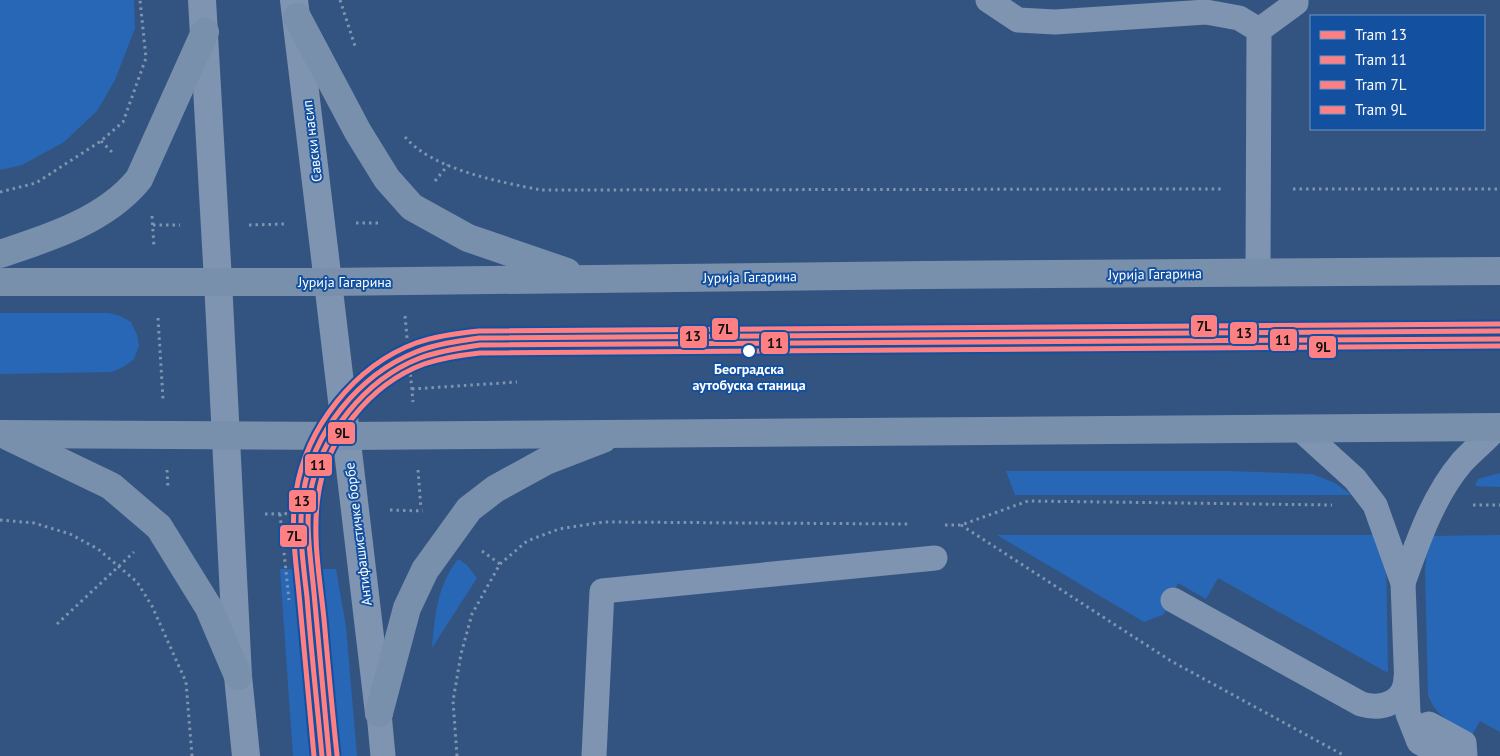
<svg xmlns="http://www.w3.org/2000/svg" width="1500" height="756" viewBox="0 0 1500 756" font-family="'PT Sans',sans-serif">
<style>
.grass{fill:#2867b6}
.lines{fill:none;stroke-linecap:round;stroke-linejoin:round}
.path{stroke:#7e94b0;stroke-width:3;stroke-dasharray:2.5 4;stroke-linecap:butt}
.service{stroke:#7e94b0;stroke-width:25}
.minor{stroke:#7e94b0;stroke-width:28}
.tertiary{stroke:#7e94b0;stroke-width:28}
.secondary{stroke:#7990ad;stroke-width:28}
.tram-1-casing{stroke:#1350a0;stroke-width:9}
.tram-2-casing{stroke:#1350a0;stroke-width:9}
.tram-3-casing{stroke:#1350a0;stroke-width:9}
.tram-4-casing{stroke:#1350a0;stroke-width:9}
.tram-1{stroke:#ff8083;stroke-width:5}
.tram-2{stroke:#ff8083;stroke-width:5}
.tram-3{stroke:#ff8083;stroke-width:5}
.tram-4{stroke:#ff8083;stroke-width:5}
.stop-dot{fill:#fff;stroke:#1350a0;stroke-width:2}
.labels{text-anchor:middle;stroke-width:4;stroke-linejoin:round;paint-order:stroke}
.street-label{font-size:14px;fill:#fff;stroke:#1350a0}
.stop-label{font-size:14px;font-weight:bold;fill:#fff;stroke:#1350a0}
.line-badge{stroke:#1350a0;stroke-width:2}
.pale-badge-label{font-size:14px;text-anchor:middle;font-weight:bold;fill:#111}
</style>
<rect width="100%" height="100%" fill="#335480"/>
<g class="grass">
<polygon points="0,0 134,0 135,28 115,80 97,111 64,142 22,165 0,170"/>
<polygon points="0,313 109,313 120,316 131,322 137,335 139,346 134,359 125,366 112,372 0,374"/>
<polygon points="1006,471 1227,471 1312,474 1335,483 1352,495 1015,495"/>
<polygon points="1500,473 1500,487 1475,486 1478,479"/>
<polygon points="997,535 1376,535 1386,554 1388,673 1218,578 1206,599 1178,583 1164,614 1144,622"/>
<path d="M1500,535V732L1480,721L1472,735C1453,724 1436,717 1428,695L1425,570L1427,548L1431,536Z"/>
<path d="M458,559L466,564L477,578L432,648C435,614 437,587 458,559Z"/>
<polygon points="280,569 336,569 346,627 357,756 293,756"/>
</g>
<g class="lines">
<g class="path">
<polyline points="340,0 356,49"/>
<path d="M405,137C433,170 501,182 541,190L1224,189"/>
<polyline points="101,141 113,153"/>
<polyline points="435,181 448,165"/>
<polyline points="1293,189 1500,189"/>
<polyline points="0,192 36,183 101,141 123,122 146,58 140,0"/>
<polyline points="152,216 154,247"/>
<polyline points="356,223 380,223"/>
<polyline points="153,225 180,225"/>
<polyline points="249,225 285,224"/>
<polyline points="405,316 413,402"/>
<polyline points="158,318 163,399"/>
<polyline points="412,389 517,382"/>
<polyline points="167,470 168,489"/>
<polyline points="418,470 421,509"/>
<polyline points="1473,505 1500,505"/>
<polyline points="390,510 423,511"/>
<polyline points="265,514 321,513"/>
<polyline points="280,514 289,600"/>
<polyline points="0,520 34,523 70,534 98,549 137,582 152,606 186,682 192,756"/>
<polyline points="945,525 961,525 1028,501 1332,505"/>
<polyline points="961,525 1171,661 1345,756"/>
<polyline points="482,551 500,564"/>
<polyline points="57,624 134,552"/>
<polyline points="457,756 453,701 461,654 472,614 500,564 527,541 559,529 604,522 909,524"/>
</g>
<g class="service">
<polyline points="988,0 1018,20 1055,22 1206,12 1239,18 1259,30 1258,273"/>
<polyline points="1259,30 1296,3 1296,0"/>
<polyline points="1300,429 1355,479 1375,505 1403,583 1408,714 1419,742 1444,756"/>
<path d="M1403,583C1418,541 1433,496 1462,462C1473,450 1487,439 1498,427"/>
<path d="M1173,600L1361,704C1382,710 1406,703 1406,677"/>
<polyline points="379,713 383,756"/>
<polyline points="1416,729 1429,724 1464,743 1465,756"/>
<polyline points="594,756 602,591 935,558"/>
</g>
<g class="minor">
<polyline points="202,0 218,281"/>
<polyline points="294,0 328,282"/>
</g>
<g class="tertiary">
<polyline points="218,281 238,676 246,756"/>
<polyline points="328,282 379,713"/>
</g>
<g class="secondary">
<polyline points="297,17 358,132 387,179 412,207 468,238 567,272"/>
<path d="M0,254C49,238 106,220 139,179L205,32"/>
<polyline points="0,282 328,282 926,275 1500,271"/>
<polyline points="0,434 346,436 1500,427"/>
<polyline points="9,437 111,486 159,527 209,608 238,676"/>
<polyline points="379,713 407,608 425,570 469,509 495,489 546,461 603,439"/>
</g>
<defs>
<path id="tram-1" d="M322,756C317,703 311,650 307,597C303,563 298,528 303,495C312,433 358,375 416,352C436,344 458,341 479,338L1500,331"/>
<path id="tram-2" d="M329,755C324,701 319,647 314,593C311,560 305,526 310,494C321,435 364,380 420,358C439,351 459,348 480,345L1500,339"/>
<path id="tram-3" d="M314,756C309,702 304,648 299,594C296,561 290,526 296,492C306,428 354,366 416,343C436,336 458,333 479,331L1500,324"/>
<path id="tram-4" d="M337,755C332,709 328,664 324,619C320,579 312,537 318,497C325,440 370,384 424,364C442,358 461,355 480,353L1500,346"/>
</defs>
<use href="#tram-1" class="tram-1-casing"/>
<use href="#tram-2" class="tram-2-casing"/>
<use href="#tram-3" class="tram-3-casing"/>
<use href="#tram-4" class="tram-4-casing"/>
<use href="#tram-1" class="tram-1"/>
<use href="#tram-2" class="tram-2"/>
<use href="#tram-3" class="tram-3"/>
<use href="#tram-4" class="tram-4"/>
</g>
<circle class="stop-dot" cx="749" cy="351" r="7"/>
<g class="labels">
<g class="street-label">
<text transform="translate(312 141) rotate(-97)" y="5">Савски насип</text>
<text transform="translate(1155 274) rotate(-1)" y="5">Јурија Гагарина</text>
<text transform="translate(750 277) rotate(-1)" y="5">Јурија Гагарина</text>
<text x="345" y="287">Јурија Гагарина</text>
<text transform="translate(358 534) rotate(-97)" y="5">Антифашистичке борбе</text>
</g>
<g class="stop-label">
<text x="749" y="374">Београдска<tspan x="749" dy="16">аутобуска станица</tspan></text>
</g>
</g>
<g class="line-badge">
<rect x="1190" y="314" width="28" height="24" rx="5" fill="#ff8083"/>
<rect x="711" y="317" width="28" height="24" rx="5" fill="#ff8083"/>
<rect x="1229" y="321" width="29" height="24" rx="5" fill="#ff8083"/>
<rect x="679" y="325" width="29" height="24" rx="5" fill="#ff8083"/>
<rect x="1269" y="328" width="29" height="24" rx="5" fill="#ff8083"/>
<rect x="760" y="331" width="29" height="24" rx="5" fill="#ff8083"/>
<rect x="1308" y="335" width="29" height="24" rx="5" fill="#ff8083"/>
<rect x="327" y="421" width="29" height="24" rx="5" fill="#ff8083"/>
<rect x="304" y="453" width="29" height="24" rx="5" fill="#ff8083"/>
<rect x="288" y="489" width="29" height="24" rx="5" fill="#ff8083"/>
<rect x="279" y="524" width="29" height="24" rx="5" fill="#ff8083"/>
</g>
<g class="pale-badge-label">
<text x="1204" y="331">7L</text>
<text x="725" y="334">7L</text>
<text x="1244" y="338">13</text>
<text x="693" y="341">13</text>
<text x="1283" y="345">11</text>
<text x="775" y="348">11</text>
<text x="1323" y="352">9L</text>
<text x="342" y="438">9L</text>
<text x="318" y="470">11</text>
<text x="302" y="506">13</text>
<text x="294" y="541">7L</text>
</g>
<rect x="1310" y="15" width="175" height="115" fill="#1350a0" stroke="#7196c6"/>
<rect x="1320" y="31" width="25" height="8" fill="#ff8083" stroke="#7196c6"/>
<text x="1355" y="40" font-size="15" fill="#ffffff">Tram 13</text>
<rect x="1320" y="56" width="25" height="8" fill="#ff8083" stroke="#7196c6"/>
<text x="1355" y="65" font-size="15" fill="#ffffff">Tram 11</text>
<rect x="1320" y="81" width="25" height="8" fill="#ff8083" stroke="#7196c6"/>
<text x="1355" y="90" font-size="15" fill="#ffffff">Tram 7L</text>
<rect x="1320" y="106" width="25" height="8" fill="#ff8083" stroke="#7196c6"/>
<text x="1355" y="115" font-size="15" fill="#ffffff">Tram 9L</text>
</svg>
